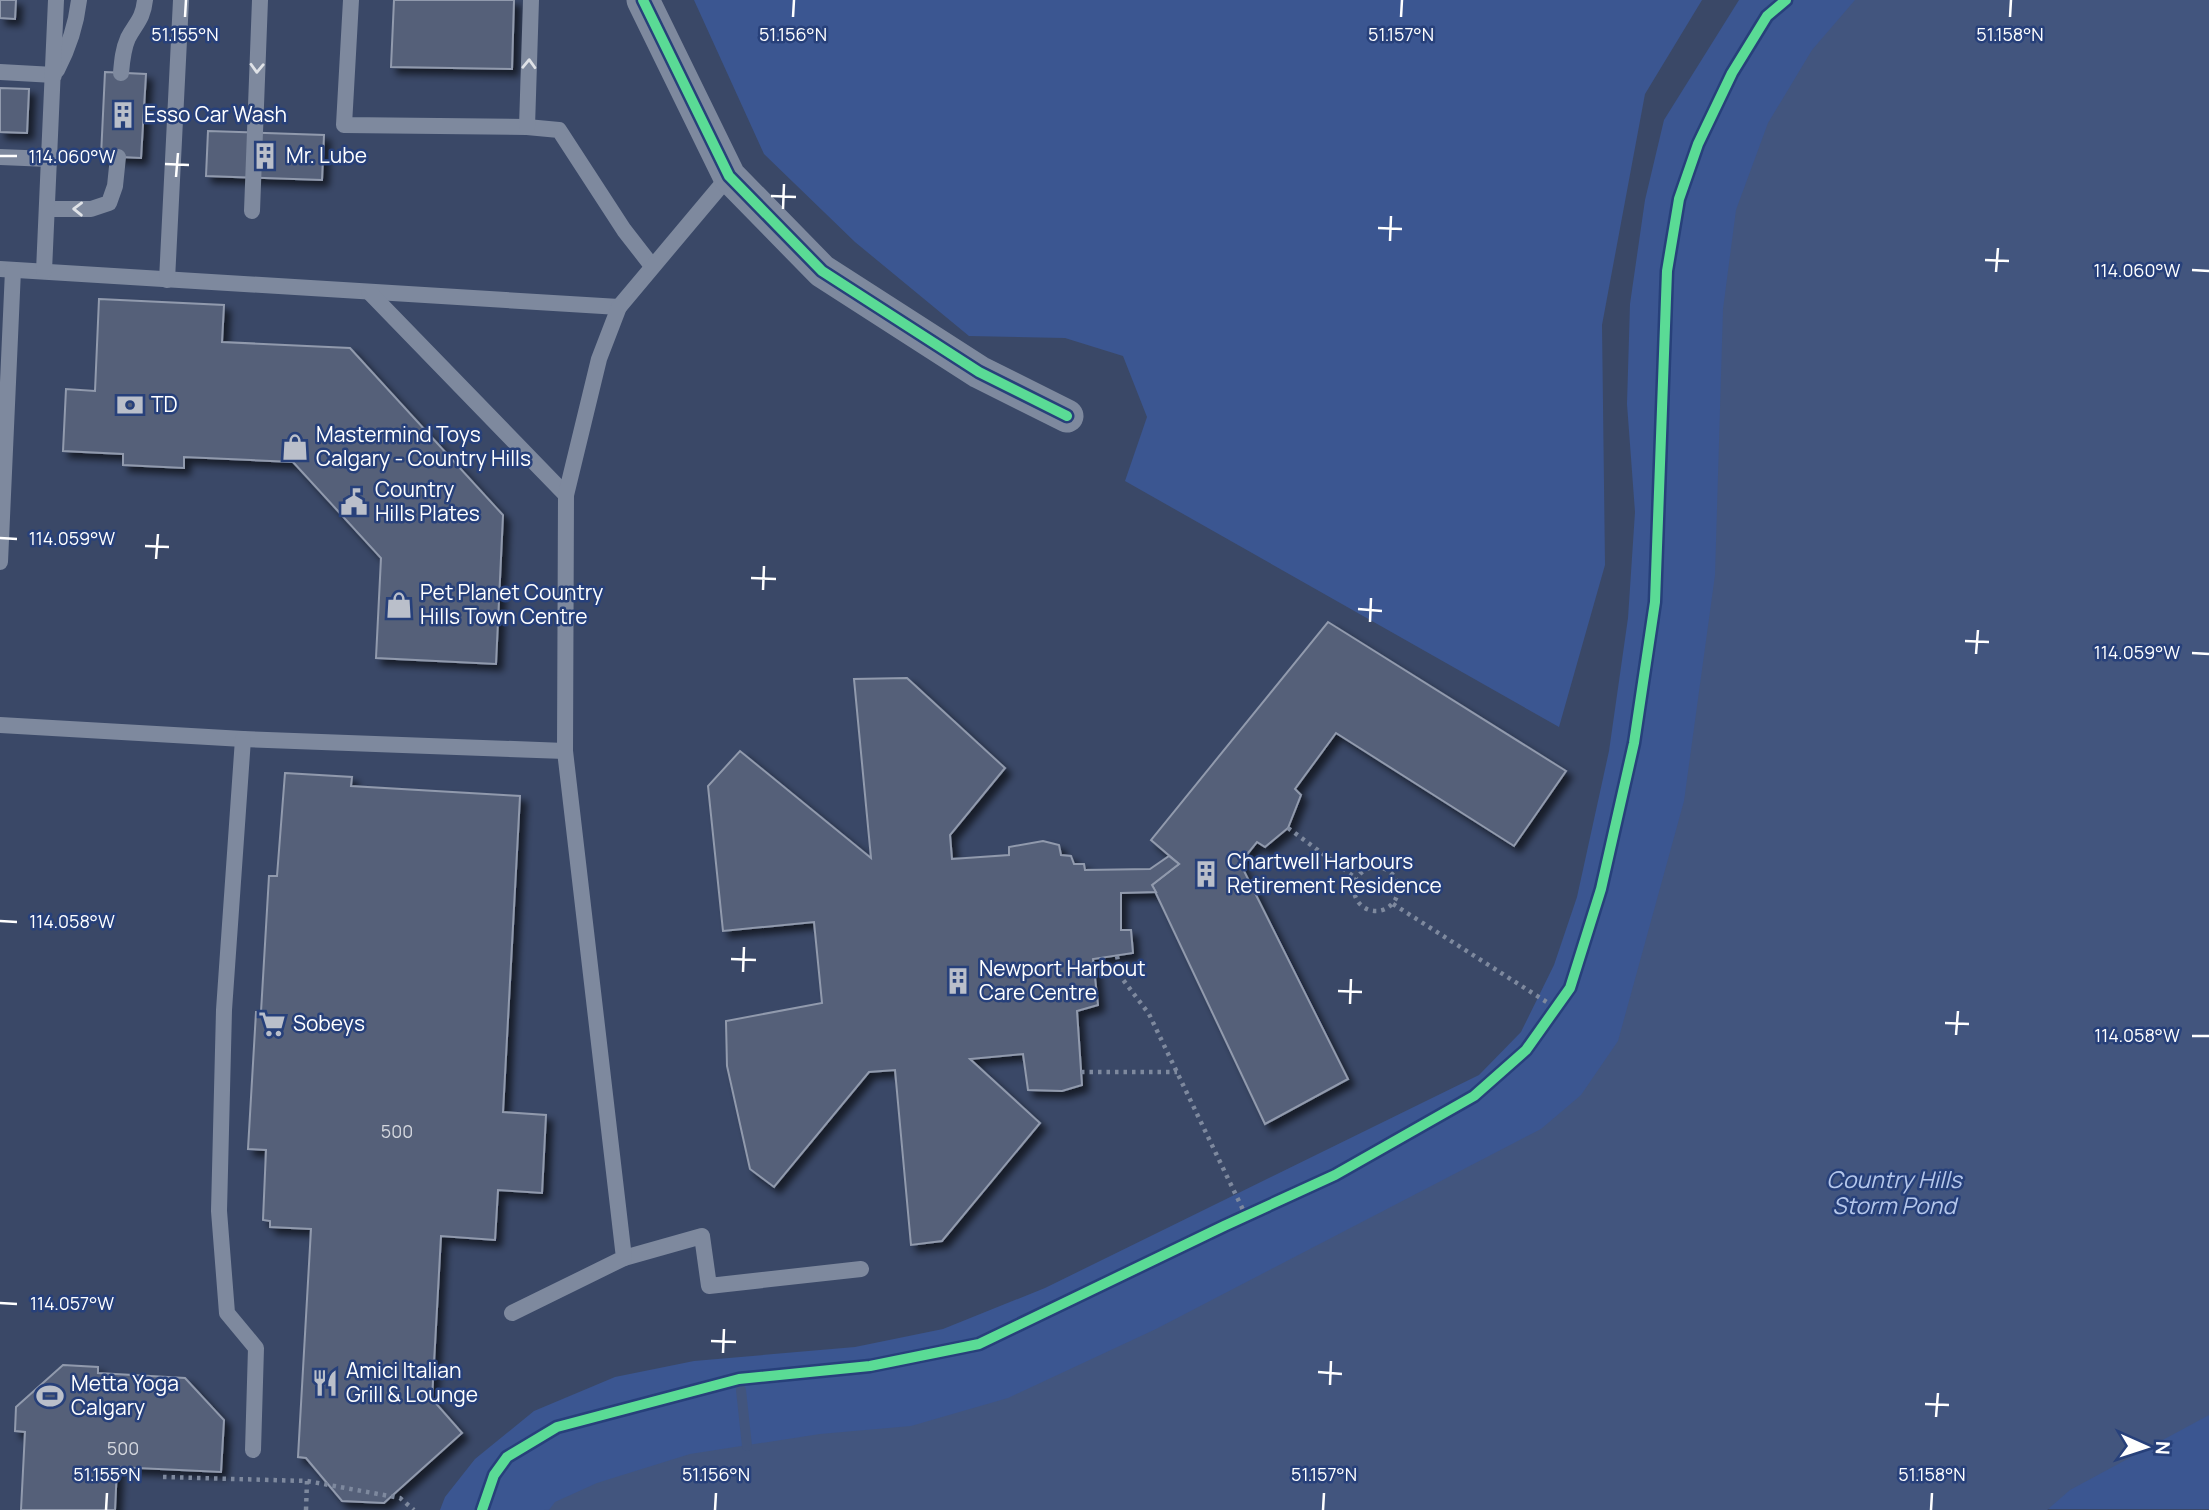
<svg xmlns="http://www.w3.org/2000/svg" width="2209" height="1510" viewBox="0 0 2209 1510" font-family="Manrope,sans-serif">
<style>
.green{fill:#3b5691}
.water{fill:#42557e}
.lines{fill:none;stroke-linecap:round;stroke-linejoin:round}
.stream{stroke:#42557e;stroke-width:10}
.building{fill:#556079;stroke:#919aad;stroke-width:2;filter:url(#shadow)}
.path{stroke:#7e899e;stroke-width:4.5;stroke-dasharray:3.5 5;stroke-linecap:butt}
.service{stroke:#7e899e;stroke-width:16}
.minor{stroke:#7e899e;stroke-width:33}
.cycleway-casing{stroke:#27407a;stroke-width:15}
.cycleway{stroke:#5adb95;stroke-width:10}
.oneway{stroke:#dfe2e7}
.ticks{fill:none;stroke:#fff;stroke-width:2.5}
.labels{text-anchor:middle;stroke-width:5;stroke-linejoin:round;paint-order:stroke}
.number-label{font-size:18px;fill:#d4d7de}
.poi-label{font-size:21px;fill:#fff;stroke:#27407a;text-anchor:start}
.water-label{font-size:23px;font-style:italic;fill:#b5c7eb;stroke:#27407a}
.ticks-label{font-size:18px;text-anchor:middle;fill:#fff;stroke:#27407a;stroke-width:5;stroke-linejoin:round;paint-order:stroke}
</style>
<defs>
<filter id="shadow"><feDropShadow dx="6" dy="6" stdDeviation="3.5" flood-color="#0009"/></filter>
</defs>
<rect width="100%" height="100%" fill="#3a4867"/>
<g class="green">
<polygon points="694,0 1702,0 1645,94 1602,325 1605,565 1559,727 1125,481 1147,417 1123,356 1065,338 969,336 855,242 764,154"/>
<polygon points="1739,0 2209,0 2209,1509 440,1510 445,1497 475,1459 534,1411 615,1377 694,1361 855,1347 943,1329 1045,1288 1479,1075 1521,1032 1554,965 1577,897 1609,751 1628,618 1635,512 1627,404 1630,304 1645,200 1664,120"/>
</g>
<polygon class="water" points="1855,0 2209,0 2209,1415 2070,1490 2047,1510 549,1510 555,1502 597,1483 690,1454 820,1434 911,1426 1008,1398 1156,1329 1541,1129 1581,1095 1618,1041 1684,801 1715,575 1723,309 1736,210 1768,123 1812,50"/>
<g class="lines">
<polyline class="stream" points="741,1390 747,1446"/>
</g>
<g class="building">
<polygon points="0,0 16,0 15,19 0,18"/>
<polygon points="394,0 514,0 512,69 391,67"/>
<polygon points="105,72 146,74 141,158 101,156"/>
<polygon points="0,88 29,89 27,133 0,132"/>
<polygon points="208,131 324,135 322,180 206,176"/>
<polygon points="99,299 224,305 222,342 350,348 503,515 496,664 376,658 381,558 293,462 184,457 184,468 123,465 123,454 63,451 66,389 95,391"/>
<polygon points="1328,622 1566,771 1514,846 1336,733 1295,789 1301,795 1288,828 1265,847 1257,842 1240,863 1348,1079 1265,1124 1152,885 1179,864 1151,840"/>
<polygon points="907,678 1005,768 950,835 952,859 1009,855 1009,847 1043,841 1059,845 1061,855 1071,856 1074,864 1084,864 1085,870 1150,869 1169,856 1179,864 1152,885 1156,892 1121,893 1121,930 1131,930 1133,953 1093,959 1098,1005 1077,1011 1082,1085 1062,1091 1028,1090 1023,1054 970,1059 1040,1123 942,1241 911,1245 895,1070 869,1072 774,1187 750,1169 727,1066 726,1021 822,1003 814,922 723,931 708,786 740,751 871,858 854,679"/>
<polygon points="285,773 352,777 351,786 520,796 503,1112 546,1115 542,1193 498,1190 495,1240 441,1236 432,1399 462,1433 384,1503 342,1501 306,1458 298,1457 311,1229 270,1227 270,1221 263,1220 266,1150 248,1149 256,1012 261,1012 269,876 277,876"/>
<polygon points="63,1365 98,1367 98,1373 185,1378 224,1420 221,1472 117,1467 115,1510 21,1510 25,1432 15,1431 16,1407"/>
</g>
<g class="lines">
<g class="path">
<polyline points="1288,828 1357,879"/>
<circle cx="1376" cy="889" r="22"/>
<polyline points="1393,904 1556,1008"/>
<polyline points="1117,956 1121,977 1149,1014 1246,1216"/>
<polyline points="1081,1072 1177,1072"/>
<polyline points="163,1477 307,1481 400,1498 414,1510"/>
<polyline points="306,1510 307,1481"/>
</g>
<g class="service">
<polyline points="351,0 344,125 527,127 559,130 624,230 652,266"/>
<path d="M57,70C69,47 76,26 79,0"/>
<polyline points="0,72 54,75"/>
<path d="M121,73C122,61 123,49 128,38C136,23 143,19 145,0"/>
<polyline points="527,127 531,0"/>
<polyline points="0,157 49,159"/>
<polyline points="47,209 91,209 109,203 115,186 118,157"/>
<polyline points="252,211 260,0"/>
<polyline points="0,269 619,307"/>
<polyline points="44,271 56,0"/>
<polyline points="167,280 181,0"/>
<polyline points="369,292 566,495"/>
<polyline points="0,562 13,270"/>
<polyline points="0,725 243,739 565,751"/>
<polyline points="243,739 224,1010 219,1211 227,1313 256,1348 253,1450"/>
<polyline points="624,1258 702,1236 709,1286 861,1269"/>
<polyline points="512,1313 624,1258 565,751 566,495 599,359 619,307 729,176"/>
</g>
<polyline class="minor" points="643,0 729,176 822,271 979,372 1067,416"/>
<defs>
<g id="cycleway">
<polyline points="643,0 729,176 822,271 979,372 1067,416"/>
<polyline points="482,1510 494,1475 507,1457 557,1427 739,1379 870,1366 979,1344 1224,1226 1335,1175 1474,1096 1526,1050 1570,988 1601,889 1634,743 1655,602 1667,271 1679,199 1698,144 1732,73 1767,16 1786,0"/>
</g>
</defs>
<use href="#cycleway" class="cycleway-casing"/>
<use href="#cycleway" class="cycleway"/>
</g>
<defs><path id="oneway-chevron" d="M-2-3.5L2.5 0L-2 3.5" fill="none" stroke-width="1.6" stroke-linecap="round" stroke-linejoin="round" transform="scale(1.75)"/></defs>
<g class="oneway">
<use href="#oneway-chevron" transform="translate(529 64) rotate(-88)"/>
<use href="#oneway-chevron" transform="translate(257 68) rotate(92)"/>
<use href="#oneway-chevron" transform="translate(78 209) rotate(-179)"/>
</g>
<path class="ticks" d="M185,17L186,0M793,17L794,0M1401,17L1402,0M2010,17L2011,0M0,156H17M165,164L189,165M176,177L178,153M771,196L796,197M783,209L784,184M1378,228L1402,229M1390,241L1391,216M1985,260L2009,261M2192,270L2209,271M1996,272L1998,248M0,538L17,539M145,546L169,547M156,559L158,534M751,578L776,579M763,590L764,566M1358,609L1382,611M1370,622L1371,598M1965,641L1989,642M2192,653L2209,654M1976,654L1978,630M0,921L17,922M731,959L756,960M743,972L744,947M1338,991L1362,992M1350,1004L1351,979M1945,1023L1969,1024M1956,1035L1958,1011M2192,1036H2209M0,1303L17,1304M711,1341L736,1342M723,1353L724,1329M1318,1372L1342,1374M1330,1385L1331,1361M1925,1404L1949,1405M1936,1417L1938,1393M106,1510L107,1493M715,1510L716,1493M1323,1510L1324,1493M1931,1510L1932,1493"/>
<defs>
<symbol id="building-bare" viewBox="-9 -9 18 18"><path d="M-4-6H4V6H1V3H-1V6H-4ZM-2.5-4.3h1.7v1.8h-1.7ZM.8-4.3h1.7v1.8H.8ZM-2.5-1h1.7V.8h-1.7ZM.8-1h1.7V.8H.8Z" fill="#babfca" stroke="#27407a" stroke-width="2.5" paint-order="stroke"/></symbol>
<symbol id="bank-bare" viewBox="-9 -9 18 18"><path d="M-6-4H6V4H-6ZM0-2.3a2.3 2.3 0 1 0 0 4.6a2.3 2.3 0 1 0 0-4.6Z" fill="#babfca" stroke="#27407a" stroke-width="2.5" paint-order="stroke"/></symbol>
<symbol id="shop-bare" viewBox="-9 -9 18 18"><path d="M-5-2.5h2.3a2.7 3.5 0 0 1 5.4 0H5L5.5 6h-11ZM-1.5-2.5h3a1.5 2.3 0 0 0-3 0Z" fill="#babfca" stroke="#27407a" stroke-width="2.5" paint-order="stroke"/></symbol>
<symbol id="civic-bare" viewBox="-9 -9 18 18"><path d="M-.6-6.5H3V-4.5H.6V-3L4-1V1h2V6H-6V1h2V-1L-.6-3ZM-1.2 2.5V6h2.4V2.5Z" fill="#babfca" stroke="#27407a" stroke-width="2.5" paint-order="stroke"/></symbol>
<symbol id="supermarket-bare" viewBox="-9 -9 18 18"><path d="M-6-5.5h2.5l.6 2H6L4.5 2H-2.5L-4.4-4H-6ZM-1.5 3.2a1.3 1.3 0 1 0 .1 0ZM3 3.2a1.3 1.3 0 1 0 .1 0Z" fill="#babfca" stroke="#27407a" stroke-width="2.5" paint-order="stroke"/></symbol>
<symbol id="restaurant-bare" viewBox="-9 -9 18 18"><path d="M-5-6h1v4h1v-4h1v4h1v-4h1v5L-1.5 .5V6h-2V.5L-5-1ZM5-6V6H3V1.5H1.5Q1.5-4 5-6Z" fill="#babfca" stroke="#27407a" stroke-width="2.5" paint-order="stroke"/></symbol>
<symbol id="stadium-bare" viewBox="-9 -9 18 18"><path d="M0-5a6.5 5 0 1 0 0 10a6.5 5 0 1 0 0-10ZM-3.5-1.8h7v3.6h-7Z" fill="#babfca" stroke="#27407a" stroke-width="2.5" paint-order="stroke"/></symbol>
</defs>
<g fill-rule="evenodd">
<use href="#building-bare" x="104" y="96" width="38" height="38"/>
<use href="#building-bare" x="246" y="137" width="38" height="38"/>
<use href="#bank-bare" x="111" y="386" width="38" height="38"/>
<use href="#shop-bare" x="276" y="428" width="38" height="38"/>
<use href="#civic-bare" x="335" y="483" width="38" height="38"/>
<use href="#shop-bare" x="380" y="586" width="38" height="38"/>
<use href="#building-bare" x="1187" y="855" width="38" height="38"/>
<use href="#building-bare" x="939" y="962" width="38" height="38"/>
<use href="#supermarket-bare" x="253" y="1005" width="38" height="38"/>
<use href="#restaurant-bare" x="306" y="1364" width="38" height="38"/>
<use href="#stadium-bare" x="31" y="1377" width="38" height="38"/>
</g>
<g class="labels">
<g class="number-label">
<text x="397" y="1138">500</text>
<text x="123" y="1455">500</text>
</g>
<g class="poi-label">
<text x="144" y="122">Esso Car Wash</text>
<text x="286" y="163">Mr. Lube</text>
<text x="151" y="412">TD</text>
<text x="316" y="442">Mastermind Toys<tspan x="316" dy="24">Calgary - Country Hills</tspan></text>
<text x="375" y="497">Country<tspan x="375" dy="24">Hills Plates</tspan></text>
<text x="420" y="600">Pet Planet Country<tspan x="420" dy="24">Hills Town Centre</tspan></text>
<text x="1227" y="869">Chartwell Harbours<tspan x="1227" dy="24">Retirement Residence</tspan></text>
<text x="979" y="976">Newport Harbout<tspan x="979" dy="24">Care Centre</tspan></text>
<text x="293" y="1031">Sobeys</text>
<text x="346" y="1378">Amici Italian<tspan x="346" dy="24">Grill &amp; Lounge</tspan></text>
<text x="71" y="1391">Metta Yoga<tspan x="71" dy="24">Calgary</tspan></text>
</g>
<g class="water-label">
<text x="1894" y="1188">Country Hills<tspan x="1894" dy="26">Storm Pond</tspan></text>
</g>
</g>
<g class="ticks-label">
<text x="185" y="41">51.155°N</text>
<text x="793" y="41">51.156°N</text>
<text x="1401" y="41">51.157°N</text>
<text x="2010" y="41">51.158°N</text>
<text x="72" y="163">114.060°W</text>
<text x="2137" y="277">114.060°W</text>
<text x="72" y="545">114.059°W</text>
<text x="2137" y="659">114.059°W</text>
<text x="72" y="928">114.058°W</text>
<text x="2137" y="1042">114.058°W</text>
<text x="72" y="1310">114.057°W</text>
<text x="107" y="1481">51.155°N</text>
<text x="716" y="1481">51.156°N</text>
<text x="1324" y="1481">51.157°N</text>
<text x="1932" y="1481">51.158°N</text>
</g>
<g transform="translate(2146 1447) rotate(93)" stroke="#27407a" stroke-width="5" paint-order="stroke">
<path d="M0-5L12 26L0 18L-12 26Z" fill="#ffffff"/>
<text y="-10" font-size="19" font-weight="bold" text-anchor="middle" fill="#ffffff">N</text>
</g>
</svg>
